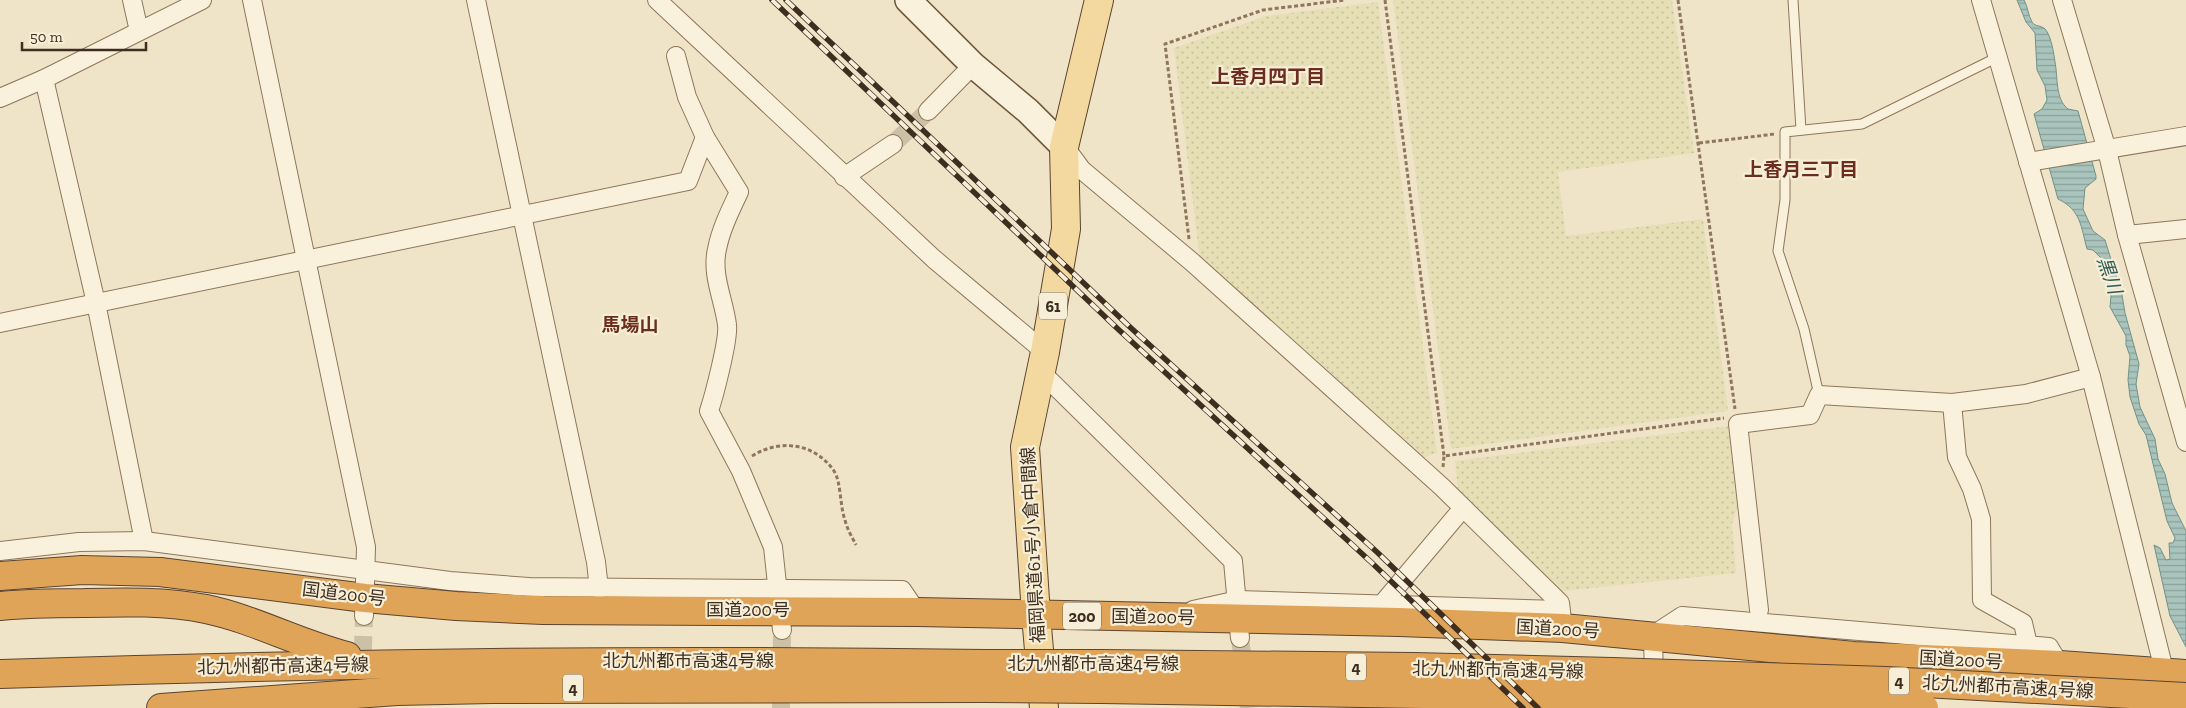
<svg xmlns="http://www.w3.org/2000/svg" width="2186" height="708" viewBox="0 0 2186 708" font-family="'Zilla Slab','Noto Sans JP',serif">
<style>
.farmland{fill:url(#farmland-dots)}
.water{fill:url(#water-rules);stroke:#6f938a}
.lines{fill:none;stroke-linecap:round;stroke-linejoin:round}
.street-tunnel{stroke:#ccc0a6;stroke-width:18;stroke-dasharray:18 9;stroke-linecap:butt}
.lane-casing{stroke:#8d765c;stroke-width:11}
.street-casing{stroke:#8d765c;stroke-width:20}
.secondary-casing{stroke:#6f573f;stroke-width:28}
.primary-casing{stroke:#5b4430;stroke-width:30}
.highway-casing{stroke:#5b4430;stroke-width:30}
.path{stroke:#8d765c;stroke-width:3;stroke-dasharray:4 2.5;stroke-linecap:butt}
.lane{stroke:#faf1dc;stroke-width:9}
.street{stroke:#faf1dc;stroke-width:18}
.secondary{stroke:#faf1dc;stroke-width:25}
.primary{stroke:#f3d9a0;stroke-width:28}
.highway{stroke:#e0a458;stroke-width:28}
.rail-casing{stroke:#3d2e20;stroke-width:5.5}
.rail{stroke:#f7eed8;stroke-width:4;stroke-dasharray:11;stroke-linecap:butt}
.highway-bridge-casing{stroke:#5b4430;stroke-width:30;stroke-linecap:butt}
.highway-bridge{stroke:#e0a458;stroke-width:28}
.labels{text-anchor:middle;stroke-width:4.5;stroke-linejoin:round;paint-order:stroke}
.shield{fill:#f7eed8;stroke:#756857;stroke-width:1}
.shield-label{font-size:16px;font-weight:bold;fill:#3d2e20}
.street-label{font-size:18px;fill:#3d2e20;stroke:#f7eed8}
.neighbourhood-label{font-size:19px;font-weight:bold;fill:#6b2e1e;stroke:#f7eed8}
.water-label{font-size:19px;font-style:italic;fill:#2f5d5a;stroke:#f7eed8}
</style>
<defs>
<pattern id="farmland-dots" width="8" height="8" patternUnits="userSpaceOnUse" patternTransform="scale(1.25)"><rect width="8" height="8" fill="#e6deb5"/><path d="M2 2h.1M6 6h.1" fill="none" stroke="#c6bf9b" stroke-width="1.8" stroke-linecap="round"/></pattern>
<pattern id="water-rules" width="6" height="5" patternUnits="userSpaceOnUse" patternTransform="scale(1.25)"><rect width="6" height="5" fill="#a9c4bc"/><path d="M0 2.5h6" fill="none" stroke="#8ba098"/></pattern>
</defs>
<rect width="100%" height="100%" fill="#f0e4c8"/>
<g class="farmland">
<polygon points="1393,0 1672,0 1694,153 1558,172 1566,236 1703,219 1728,411 1451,449"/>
<polygon points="1378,2 1437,453 1420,459 1200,260 1174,48 1266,16"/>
<polygon points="1729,426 1739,502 1732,524 1736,573 1563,591 1458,491 1455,461"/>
</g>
<path class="water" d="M2017,0H2024C2028,7 2028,15 2032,22C2035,27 2041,25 2045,29C2051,35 2054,54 2055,62C2058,77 2055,99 2068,109L2078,111L2096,176V179L2085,188L2083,209L2093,231L2105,240L2122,295L2125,313L2139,364L2136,384L2140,407L2155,439L2158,459L2165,474L2172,503L2186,531V647L2170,616L2154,545L2160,548L2166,560L2170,559L2169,543H2173L2175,538L2167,521L2146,435L2139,424L2130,397L2128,380L2130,356L2126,345V336L2110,307L2111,296L2103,260L2093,250L2087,249C2081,227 2081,210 2058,199L2034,114L2042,109L2047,100L2045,86L2037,70L2035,33L2026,22Z"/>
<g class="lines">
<g class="street-tunnel">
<polyline points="893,144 928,111"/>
<polyline points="1240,638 1249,708"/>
<polyline points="361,708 364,616"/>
<polyline points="781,708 782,630"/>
</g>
<defs>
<g id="lane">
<polyline points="1793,0 1801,130"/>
<polyline points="1819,395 1804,329 1778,251 1785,200 1785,132 1862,124 1998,57"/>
</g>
<g id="street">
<polyline points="132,0 139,31"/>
<polyline points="252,0 366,547 364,616"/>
<polyline points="476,0 596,562 599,589"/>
<polyline points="657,0 934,259 1045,352"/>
<polyline points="1981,0 2091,377 2167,682"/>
<polyline points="2062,0 2107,150 2127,235 2186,442"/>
<path d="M676,56L687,97L705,137L739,192C730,211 721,229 717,249C711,275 724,300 727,325C729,339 714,396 709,411L741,471L773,547L782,630"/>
<polyline points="44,79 96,303 144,541"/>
<polyline points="0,98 44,79 202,0"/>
<polyline points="928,111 973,65"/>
<polyline points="1065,147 1082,170 1192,262 1442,487 1560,603 1563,628"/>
<polyline points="2028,162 2186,136"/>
<polyline points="844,177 893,144"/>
<polyline points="2127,235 2186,229"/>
<polyline points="0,323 688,181 705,137"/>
<polyline points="1041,372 1233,561 1240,638"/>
<polyline points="1952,403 1957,457 1972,489 1981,519 1982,600 2023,623 2028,645"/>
<polyline points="0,551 79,542 144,541 450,581 529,587 902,590 917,612"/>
<polyline points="1383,603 1463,508"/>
<polyline points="1193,610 1238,600 1560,610"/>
<polyline points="1759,610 1738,424 1810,415 1819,395 1952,403 2026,394 2091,377"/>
<polyline points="1654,683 1653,635 1682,616 2049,647 2060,665"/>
</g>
<polyline id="secondary" points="908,0 973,65 1028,111 1064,147"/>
<polyline id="primary" points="1044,708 1036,615 1025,447 1045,352 1066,229 1064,147 1099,0"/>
<g id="highway">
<polyline points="0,576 82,570 160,572 365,598 456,606 543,610 917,612 1399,622 1563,628 1854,656 2060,665 2186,674"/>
<path d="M0,606C28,603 56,603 84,603C124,602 166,601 206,609C254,619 299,644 347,656"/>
<polyline points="1100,664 1414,667 1612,672"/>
<path d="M0,674C328,663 657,659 985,664"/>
<polyline points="1101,689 1617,697"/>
<polyline points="161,708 397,691 492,689 985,688"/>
</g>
</defs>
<use href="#lane" class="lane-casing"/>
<use href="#street" class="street-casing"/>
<use href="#secondary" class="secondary-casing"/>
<use href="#primary" class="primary-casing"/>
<use href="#highway" class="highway-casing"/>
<g class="path">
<polyline points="1385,0 1444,456"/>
<polyline points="1678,0 1735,409"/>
<polyline points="1699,143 1775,134"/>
<polyline points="1189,239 1165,44 1263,10 1345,0"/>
<path d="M752,456C779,439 814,442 834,471C841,481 840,507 845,520C847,529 852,537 856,545"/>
<polyline points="1443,467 1444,456 1724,418"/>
</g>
<use href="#lane" class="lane"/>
<use href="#street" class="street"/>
<use href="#secondary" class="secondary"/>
<use href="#primary" class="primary"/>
<use href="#highway" class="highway"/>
<defs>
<g id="rail">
<polyline points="772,0 1119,330 1371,562 1523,708"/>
<polyline points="786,0 1131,328 1378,553 1538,708"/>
</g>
</defs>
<use href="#rail" class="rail-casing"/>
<use href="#rail" class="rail"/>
<defs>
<g id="highway-bridge">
<polyline points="985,664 1100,664"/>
<polyline points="1612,672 1886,681 2186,697"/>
<polyline points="985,688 1101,689"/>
<polyline points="1617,697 1924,708"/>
</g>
</defs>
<use href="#highway-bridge" class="highway-bridge-casing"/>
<use href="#highway-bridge" class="highway-bridge"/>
</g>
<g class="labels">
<g class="shield">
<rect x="1039" y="292.5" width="28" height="27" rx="4"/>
<rect x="1063" y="602.5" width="38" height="27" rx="4"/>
<rect x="1346" y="653.5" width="20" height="27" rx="4"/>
<rect x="1889" y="667.5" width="20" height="27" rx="4"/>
<rect x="563" y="674.5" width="20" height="27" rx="4"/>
</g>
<g class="shield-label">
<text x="1053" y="312">61</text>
<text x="1082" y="622">200</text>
<text x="1356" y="673">4</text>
<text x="1899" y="687">4</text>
<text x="573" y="694">4</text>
</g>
<g class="street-label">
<text transform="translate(1033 545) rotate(-93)" y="6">福岡県道61号小倉中間線</text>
<text transform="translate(344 594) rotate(7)" y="6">国道200号</text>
<text x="748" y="616">国道200号</text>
<text transform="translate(1153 617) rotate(1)" y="6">国道200号</text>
<text transform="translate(1558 629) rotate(3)" y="6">国道200号</text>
<text transform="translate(1961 660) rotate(3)" y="6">国道200号</text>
<text x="688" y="667">北九州都市高速4号線</text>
<text x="1093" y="670">北九州都市高速4号線</text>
<text transform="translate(283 666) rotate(-1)" y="6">北九州都市高速4号線</text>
<text transform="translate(1498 670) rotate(1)" y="6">北九州都市高速4号線</text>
<text transform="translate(2008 687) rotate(3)" y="6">北九州都市高速4号線</text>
</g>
<g class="neighbourhood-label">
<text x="1268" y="83">上香月四丁目</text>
<text x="1801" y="176">上香月三丁目</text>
<text x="630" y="331">馬場山</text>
</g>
<g class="water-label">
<text transform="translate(2110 275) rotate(71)" y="7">黒川</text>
</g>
</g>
<path d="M22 42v8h124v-8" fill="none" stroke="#3d2e20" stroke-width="2.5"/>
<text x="30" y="42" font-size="15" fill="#3d2e20" stroke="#f7eed8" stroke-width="4" paint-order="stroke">50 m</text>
</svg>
